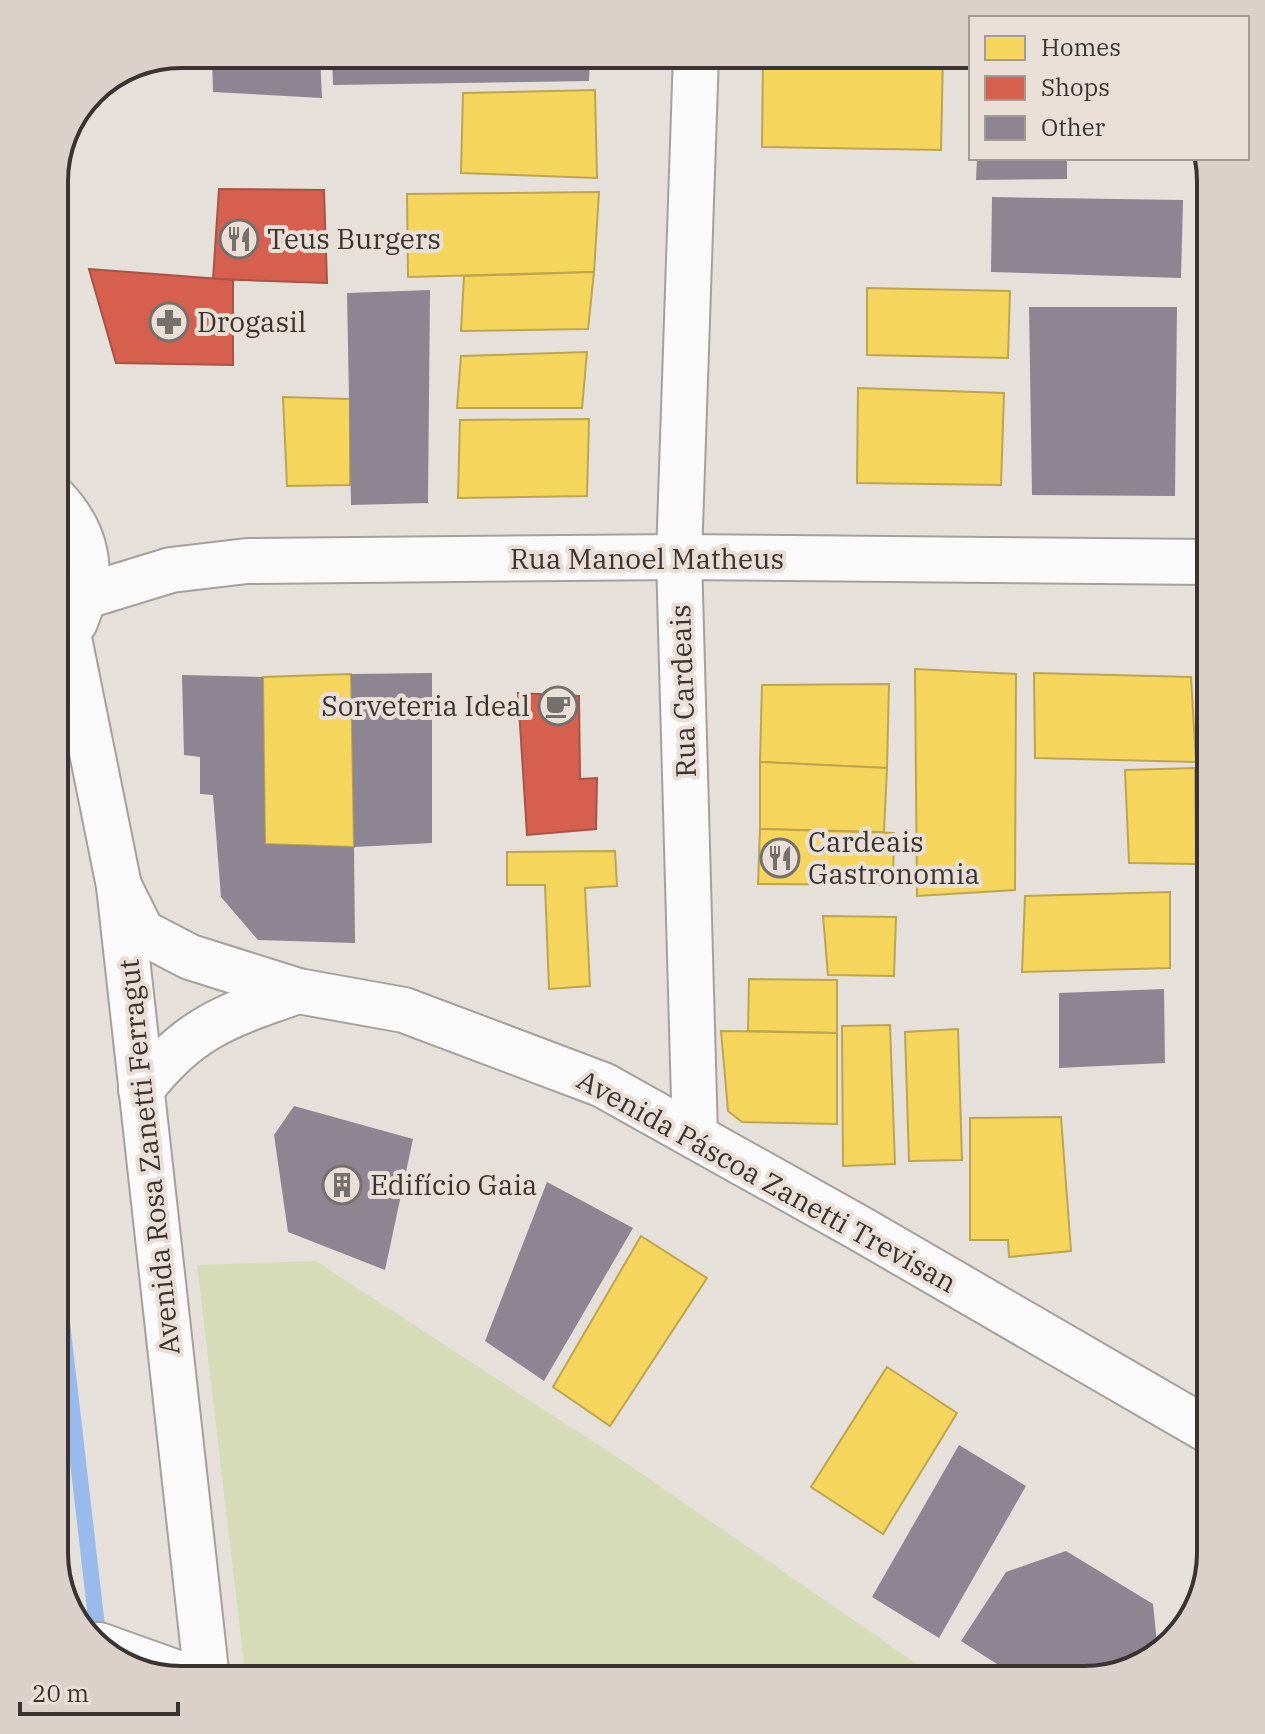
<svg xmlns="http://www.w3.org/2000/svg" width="1265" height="1734" viewBox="0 0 1265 1734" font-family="'IBM Plex Serif',serif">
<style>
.green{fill:#d6dcb8}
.homes{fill:#f6d55c;stroke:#bda54f;stroke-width:2}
.shops{fill:#d6604d;stroke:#a75345;stroke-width:2}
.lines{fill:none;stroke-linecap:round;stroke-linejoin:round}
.stream{stroke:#98baec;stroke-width:16}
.building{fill:#8e8592}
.minor-casing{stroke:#a5a09d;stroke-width:48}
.major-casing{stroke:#a5a09d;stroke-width:48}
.minor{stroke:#fbfafa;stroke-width:44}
.major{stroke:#fbfafa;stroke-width:44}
.labels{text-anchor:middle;stroke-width:8;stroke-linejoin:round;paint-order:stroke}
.poi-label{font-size:28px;fill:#393432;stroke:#eadfd7;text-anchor:start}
.street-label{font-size:28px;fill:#393432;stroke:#eadfd7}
.rim{fill:none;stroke:#393432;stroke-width:4}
</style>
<rect width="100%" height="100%" fill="#e6e0db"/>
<polygon class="green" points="316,1261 635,1469 940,1680 246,1680 197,1265"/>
<g class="homes">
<polygon points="763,54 943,54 941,150 762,147"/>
<polygon points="595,90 597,178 461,173 463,93"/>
<polygon points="599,192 594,272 408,277 407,194"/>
<polygon points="594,272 588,329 461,331 464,276"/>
<polygon points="867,288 1010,291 1008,358 867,355"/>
<polygon points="587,352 582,408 457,408 461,356"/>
<polygon points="858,388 1004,393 1001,485 857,483"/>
<polygon points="283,397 350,399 350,485 287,486"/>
<polygon points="589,419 587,496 458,498 460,420"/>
<polygon points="915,669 1016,674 1015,890 917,896"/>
<polygon points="1034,673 1191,677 1196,762 1035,758"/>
<polygon points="351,674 354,847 265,844 263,677"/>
<polygon points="889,684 887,768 760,762 762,685"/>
<polygon points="760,762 887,768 884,832 760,829"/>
<polygon points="1195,768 1196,864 1129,863 1125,770"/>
<polygon points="760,829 894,833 893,885 758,884"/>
<polygon points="615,851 617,886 585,888 590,986 549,989 545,885 507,885 507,852"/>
<polygon points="1170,892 1170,968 1022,972 1025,896"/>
<polygon points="823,916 896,917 894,976 828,975"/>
<polygon points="749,979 837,980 837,1033 748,1031"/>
<polygon points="890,1025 895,1164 843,1166 842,1026"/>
<polygon points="958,1029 962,1160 909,1161 905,1032"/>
<polygon points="721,1031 837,1033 837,1124 742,1122 728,1111"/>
<polygon points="1061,1117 1071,1251 1009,1257 1008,1240 970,1240 970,1118"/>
<polygon points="641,1236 707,1278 610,1426 553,1387"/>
<polygon points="887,1367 957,1413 883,1534 811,1487"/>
</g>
<g class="shops">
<polygon points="219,189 324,190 327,283 213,279"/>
<polygon points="89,269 233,280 233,365 116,363"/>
<polygon points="518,693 579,696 580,779 597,778 596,829 527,835"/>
</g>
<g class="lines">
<polyline class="stream" points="54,1253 99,1644"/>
</g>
<g class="building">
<polygon points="212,54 320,54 322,98 213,92"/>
<polygon points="332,54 590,54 589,81 333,85"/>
<polygon points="977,158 1067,158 1067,179 976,180"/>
<polygon points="992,197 1183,200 1181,278 991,272"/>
<polygon points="430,290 428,503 351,505 347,293"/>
<polygon points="1029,307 1177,307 1175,496 1032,495"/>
<polygon points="432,673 432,843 354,847 351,674"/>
<polygon points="182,675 263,677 265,844 354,847 355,943 258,940 221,897 213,795 200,794 200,757 184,755"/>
<polygon points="1164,989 1165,1063 1059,1068 1059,993"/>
<polygon points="294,1106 413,1139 385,1270 288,1232 274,1135"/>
<polygon points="547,1182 633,1228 544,1381 485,1341"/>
<polygon points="959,1445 1026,1486 939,1638 872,1597"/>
<polygon points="1066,1551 1153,1604 1158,1653 1148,1663 1085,1680 1022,1680 961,1641 1006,1572"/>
</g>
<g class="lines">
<defs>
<g id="minor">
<polyline points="119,886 142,932 190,957 298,991 404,1010 603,1085 859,1228 1211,1432"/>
<path d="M141,1090C188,1028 226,1016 298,991"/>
<polyline points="695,1136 679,557 696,54"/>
</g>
<g id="major">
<path d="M54,498C90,536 95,576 75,622"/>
<polyline points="86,596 171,570 247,561 679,557 1211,562"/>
<polyline points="69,638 119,886 207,1680"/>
<polyline points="99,1645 197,1680"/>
</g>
</defs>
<use href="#minor" class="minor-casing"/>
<use href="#major" class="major-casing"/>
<use href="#minor" class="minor"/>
<use href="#major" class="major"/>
</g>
<defs>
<symbol id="restaurant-ring" viewBox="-11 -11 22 22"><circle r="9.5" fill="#eadfd7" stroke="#76706d" stroke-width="1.5"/><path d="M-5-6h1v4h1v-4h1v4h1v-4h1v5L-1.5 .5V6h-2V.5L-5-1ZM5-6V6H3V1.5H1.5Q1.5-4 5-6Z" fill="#76706d"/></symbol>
<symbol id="pharmacy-ring" viewBox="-11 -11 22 22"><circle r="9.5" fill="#eadfd7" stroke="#76706d" stroke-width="1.5"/><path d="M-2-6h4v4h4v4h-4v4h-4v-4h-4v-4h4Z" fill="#76706d"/></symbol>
<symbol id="cafe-ring" viewBox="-11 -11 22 22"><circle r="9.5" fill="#eadfd7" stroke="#76706d" stroke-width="1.5"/><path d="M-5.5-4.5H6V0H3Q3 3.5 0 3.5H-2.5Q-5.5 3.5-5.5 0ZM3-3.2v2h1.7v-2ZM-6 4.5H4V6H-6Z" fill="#76706d"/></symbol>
<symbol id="building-ring" viewBox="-11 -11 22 22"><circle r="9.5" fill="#eadfd7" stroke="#76706d" stroke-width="1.5"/><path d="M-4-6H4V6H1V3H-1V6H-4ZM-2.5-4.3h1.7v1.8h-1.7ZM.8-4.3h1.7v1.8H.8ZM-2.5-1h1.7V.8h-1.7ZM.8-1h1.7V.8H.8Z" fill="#76706d"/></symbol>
</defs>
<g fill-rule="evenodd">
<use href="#restaurant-ring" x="217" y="217" width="44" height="44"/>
<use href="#pharmacy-ring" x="147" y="300" width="44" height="44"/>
<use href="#cafe-ring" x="536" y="684" width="44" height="44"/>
<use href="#restaurant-ring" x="758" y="836" width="44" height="44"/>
<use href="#building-ring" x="320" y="1163" width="44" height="44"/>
</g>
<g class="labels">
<g class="poi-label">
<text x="267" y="249">Teus Burgers</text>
<text x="197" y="332">Drogasil</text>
<text x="530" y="716" text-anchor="end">Sorveteria Ideal</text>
<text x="808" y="852">Cardeais<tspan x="808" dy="32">Gastronomia</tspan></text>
<text x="370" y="1195">Edifício Gaia</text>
</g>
<g class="street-label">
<text x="647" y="569">Rua Manoel Matheus</text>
<text transform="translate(683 691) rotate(-92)" y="10">Rua Cardeais</text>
<text transform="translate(149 1157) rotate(-96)" y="10">Avenida Rosa Zanetti Ferragut</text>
<text transform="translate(767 1181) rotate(29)" y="10">Avenida Páscoa Zanetti Trevisan</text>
</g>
</g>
<path d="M0 0H1265V1734H0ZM181 68H1084A113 113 0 0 1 1197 181V1553A113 113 0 0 1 1084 1666H181A113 113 0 0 1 68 1553V181A113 113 0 0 1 181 68Z" fill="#dcd1ca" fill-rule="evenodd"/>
<path class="rim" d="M181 68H1084A113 113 0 0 1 1197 181V1553A113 113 0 0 1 1084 1666H181A113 113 0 0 1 68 1553V181A113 113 0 0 1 181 68Z"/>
<rect x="969" y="16" width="280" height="144" fill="#eadfd7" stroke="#a39b95" stroke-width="2"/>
<rect x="985" y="36" width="40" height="24" fill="#f6d55c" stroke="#a39b95" stroke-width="2"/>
<text x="1041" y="56" font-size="24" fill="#393432">Homes</text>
<rect x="985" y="76" width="40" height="24" fill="#d6604d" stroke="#a39b95" stroke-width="2"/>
<text x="1041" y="96" font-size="24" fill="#393432">Shops</text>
<rect x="985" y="116" width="40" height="24" fill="#8e8592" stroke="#a39b95" stroke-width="2"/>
<text x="1041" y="136" font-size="24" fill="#393432">Other</text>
<path d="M20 1702v12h158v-12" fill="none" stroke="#393432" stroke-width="4"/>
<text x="32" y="1702" font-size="24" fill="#393432" stroke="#eadfd7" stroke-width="6" paint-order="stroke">20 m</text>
</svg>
